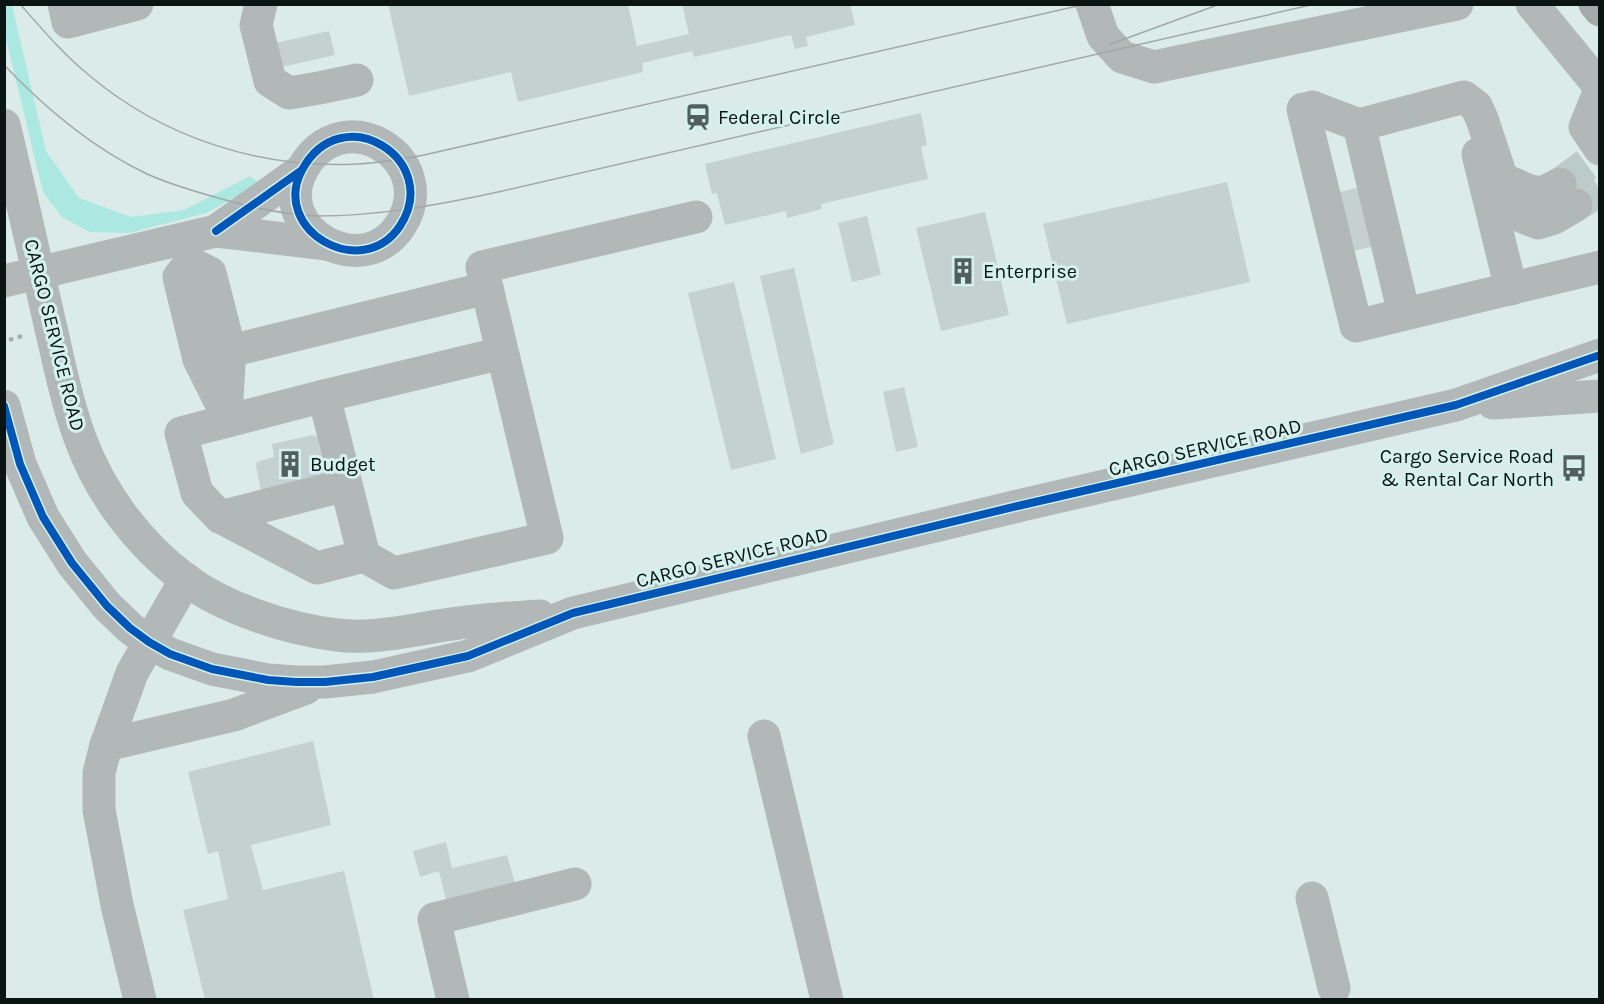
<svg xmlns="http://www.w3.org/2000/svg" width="1604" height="1004" viewBox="0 0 1604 1004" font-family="Karla,sans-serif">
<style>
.green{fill:#abe8e2}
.building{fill:#c5d1d0}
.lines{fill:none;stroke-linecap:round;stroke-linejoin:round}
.minor-tunnel{stroke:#bccbc9;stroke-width:33;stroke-dasharray:33 16;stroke-linecap:butt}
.path{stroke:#a6acac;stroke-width:4;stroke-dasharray:4.5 4.5;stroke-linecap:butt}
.minor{stroke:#b2b7b7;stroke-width:33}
.highway{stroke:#a3abaa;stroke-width:33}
.tram{stroke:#a0a8a7;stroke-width:1.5}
.cycleway-casing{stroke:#d5f1ee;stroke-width:11}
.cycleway{stroke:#0057b8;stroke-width:8}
.labels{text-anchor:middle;stroke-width:6;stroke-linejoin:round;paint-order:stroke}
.poi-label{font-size:20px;fill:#0a1413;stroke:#d5f1ee;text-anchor:start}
.street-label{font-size:20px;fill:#0a1413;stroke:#d5f1ee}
</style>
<rect width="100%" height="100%" fill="#dbebe9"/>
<polygon class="green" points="4,5 12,5 46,151 79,198 131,217 184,210 250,176 260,184 206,213 129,233 90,232 62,217 43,192 5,35"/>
<g class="building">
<polygon points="388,4 628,4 637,46 689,34 682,4 850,4 855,25 806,37 808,46 795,49 791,35 694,57 692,51 642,63 643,72 518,102 511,72 409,96"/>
<polygon points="329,31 335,55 273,69 267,45"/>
<polygon points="921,113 927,145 921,147 928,179 821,204 822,209 787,218 786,211 725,225 717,193 712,194 705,164"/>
<polygon points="1227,182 1250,282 1067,324 1043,224"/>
<polygon points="1365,186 1379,245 1349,252 1335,193"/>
<polygon points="985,212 1009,315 941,331 916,228"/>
<polygon points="867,216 881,275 852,282 838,223"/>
<polygon points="794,268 834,444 801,454 760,276"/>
<polygon points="734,282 776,459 731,470 688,293"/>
<polygon points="904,387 918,447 896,452 883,392"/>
<polygon points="313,435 317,437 326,474 261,491 256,466 257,462 274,457 272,444"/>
<polygon points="313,741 331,825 251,845 263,890 344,871 374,1000 205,1000 183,910 228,899 218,851 208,854 188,772"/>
<polygon points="446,842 452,868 507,855 517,891 448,908 439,871 420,877 413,851"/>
</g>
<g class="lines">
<g class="minor-tunnel">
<polyline points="1560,184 1600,155"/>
<polyline points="1576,205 1600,190"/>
</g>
<polyline class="path" points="9,340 22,336"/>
<g class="minor">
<polyline points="64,4 68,22 137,4"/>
<polyline points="261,4 256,25 270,81 289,93 319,88 357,80"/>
<polyline points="1092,4 1103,36 1122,57 1154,67 1457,4"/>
<polyline points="1532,4 1600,87"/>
<polyline points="1600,90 1585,127 1600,149"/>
<polyline points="1312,107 1359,125 1464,97 1476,106 1482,119 1502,179 1530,191 1542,193 1560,184"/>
<polyline points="1303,109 1356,326 1600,267"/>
<path d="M4,125C19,187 33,249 47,311C57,353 65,397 80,438C100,493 138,544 185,579C225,609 288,629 337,635C378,640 418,628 459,623C486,619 513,618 540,616"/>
<polyline points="1359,125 1404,314"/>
<polyline points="1478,154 1511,289"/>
<polyline points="1502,179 1523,217 1538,223 1554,218 1576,205"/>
<path d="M216,231L302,170C342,96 443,160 400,226C362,283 270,230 302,170"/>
<polygon points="190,263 210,273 230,351 226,413 199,359 179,277"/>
<polyline points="4,281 216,231 327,244"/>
<polyline points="230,351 487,288"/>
<polyline points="324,396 502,353"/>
<polyline points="1493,403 1600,396"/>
<polyline points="4,406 20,464 43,517 72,563 107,606 130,628 149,642 170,654 212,669 268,680 296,682 325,682 373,677 468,656 573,613 1022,505 1456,405 1600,355"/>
<polyline points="220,517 317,568 364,556 324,396 181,433 197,493 220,517 346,485"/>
<polyline points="364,556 394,573 547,538 482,267 696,217"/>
<polyline points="764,736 827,1000"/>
<polyline points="106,745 234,715 306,688"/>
<polyline points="1312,898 1334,988"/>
<polyline points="140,1000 117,905 99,810 99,773 106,745 132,673 186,579"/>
<polyline points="453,1000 434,919 575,884"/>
</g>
<polyline class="highway" points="1595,4 1600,10"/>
<g class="tram">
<path d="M20,4C42,29 64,55 90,76C164,138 260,169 357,164C379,163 402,159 424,155L1086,4"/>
<polyline points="1111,44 1220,4"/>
<path d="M4,65C45,108 91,147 145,173C168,184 194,191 218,198C250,207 284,215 317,216C379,216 438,205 498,192L1315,4"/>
</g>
<defs>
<g id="cycleway">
<path d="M216,231L302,170C342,96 443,160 400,226C362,283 270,230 302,170"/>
<polyline points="4,406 20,464 43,517 72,563 107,606 130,628 149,642 170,654 212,669 268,680 296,682 325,682 373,677 468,656 573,613 1022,505 1456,405 1600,355"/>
</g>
</defs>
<use href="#cycleway" class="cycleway-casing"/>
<use href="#cycleway" class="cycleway"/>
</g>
<defs>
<symbol id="station-bare" viewBox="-9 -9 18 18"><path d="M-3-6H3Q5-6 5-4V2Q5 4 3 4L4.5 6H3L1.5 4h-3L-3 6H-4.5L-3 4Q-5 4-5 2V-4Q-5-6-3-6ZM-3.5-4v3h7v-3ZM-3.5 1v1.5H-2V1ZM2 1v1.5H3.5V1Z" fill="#535f5e" stroke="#d5f1ee" stroke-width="2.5" paint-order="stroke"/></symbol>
<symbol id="building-bare" viewBox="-9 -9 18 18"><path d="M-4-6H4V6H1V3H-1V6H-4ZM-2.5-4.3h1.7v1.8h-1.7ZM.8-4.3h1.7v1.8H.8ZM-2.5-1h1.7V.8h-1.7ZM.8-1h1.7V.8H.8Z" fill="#535f5e" stroke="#d5f1ee" stroke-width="2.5" paint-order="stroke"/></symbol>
<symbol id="bus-bare" viewBox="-9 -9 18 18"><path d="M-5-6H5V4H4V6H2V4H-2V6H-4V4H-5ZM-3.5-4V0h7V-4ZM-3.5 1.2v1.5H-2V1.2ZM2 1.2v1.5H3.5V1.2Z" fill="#535f5e" stroke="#d5f1ee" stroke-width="2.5" paint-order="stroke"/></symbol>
</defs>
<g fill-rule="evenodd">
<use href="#station-bare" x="679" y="98" width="38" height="38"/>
<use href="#building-bare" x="944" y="252" width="38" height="38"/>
<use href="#building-bare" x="271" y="445" width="38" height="38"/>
<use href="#bus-bare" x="1555" y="449" width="38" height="38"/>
</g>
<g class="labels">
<g class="poi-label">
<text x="718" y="124">Federal Circle</text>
<text x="983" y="278">Enterprise</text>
<text x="1554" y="463" text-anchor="end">Cargo Service Road<tspan x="1554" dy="23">&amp; Rental Car North</tspan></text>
<text x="310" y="471">Budget</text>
</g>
<g class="street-label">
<text transform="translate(55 335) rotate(76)" y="7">CARGO SERVICE ROAD</text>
<text transform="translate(1205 447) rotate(-13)" y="7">CARGO SERVICE ROAD</text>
<text transform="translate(732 557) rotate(-14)" y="7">CARGO SERVICE ROAD</text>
</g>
</g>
<rect width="1604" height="1004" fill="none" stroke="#0a1413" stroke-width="12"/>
</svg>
